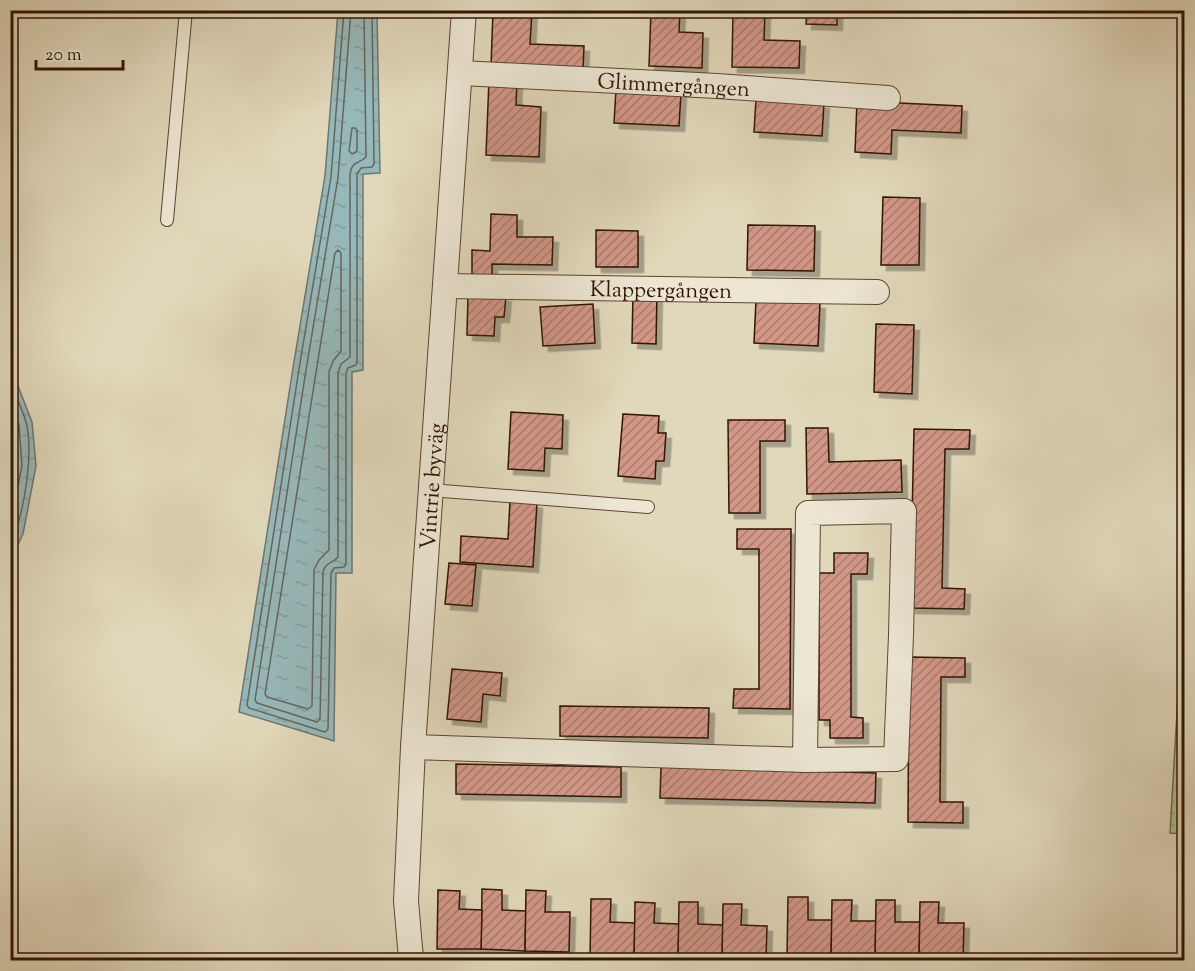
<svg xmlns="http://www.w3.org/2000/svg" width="1195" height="971" viewBox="0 0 1195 971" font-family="'Sorts Mill Goudy',serif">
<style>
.garden{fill:url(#garden-dots);stroke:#716a4a;stroke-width:1.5}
.water{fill:url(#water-ripples);stroke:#6e7671;stroke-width:1.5}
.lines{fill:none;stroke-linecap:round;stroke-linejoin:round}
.shore{stroke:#64665e;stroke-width:1.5}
.building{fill:url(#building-hatch);stroke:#301404;stroke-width:1.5;filter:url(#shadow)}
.service-casing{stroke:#5c4532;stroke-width:14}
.minor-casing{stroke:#5c4532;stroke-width:26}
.service{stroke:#ece6d3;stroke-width:12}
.minor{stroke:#ece6d3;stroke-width:24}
.labels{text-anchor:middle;stroke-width:6;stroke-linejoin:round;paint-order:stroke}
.street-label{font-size:22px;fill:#301404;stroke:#ece6d3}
</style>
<defs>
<pattern id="garden-dots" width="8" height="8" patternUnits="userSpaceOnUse" patternTransform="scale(1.5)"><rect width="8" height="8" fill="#b2bf90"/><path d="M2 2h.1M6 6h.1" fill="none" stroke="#99a37b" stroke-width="1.8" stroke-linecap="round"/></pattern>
<pattern id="water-ripples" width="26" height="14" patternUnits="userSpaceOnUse" patternTransform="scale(1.5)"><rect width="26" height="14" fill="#97b8b9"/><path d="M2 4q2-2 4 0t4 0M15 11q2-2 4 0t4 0" fill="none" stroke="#829d9d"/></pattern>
<pattern id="building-hatch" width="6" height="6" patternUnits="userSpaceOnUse" patternTransform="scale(1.5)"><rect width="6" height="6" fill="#d29788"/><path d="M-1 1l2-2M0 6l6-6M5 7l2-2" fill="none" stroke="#ab7a6d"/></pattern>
<filter id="shadow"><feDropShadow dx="5.5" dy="5.5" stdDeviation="0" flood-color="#0004"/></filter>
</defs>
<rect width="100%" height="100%" fill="#e1d8bb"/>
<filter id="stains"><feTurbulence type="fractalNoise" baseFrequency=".00333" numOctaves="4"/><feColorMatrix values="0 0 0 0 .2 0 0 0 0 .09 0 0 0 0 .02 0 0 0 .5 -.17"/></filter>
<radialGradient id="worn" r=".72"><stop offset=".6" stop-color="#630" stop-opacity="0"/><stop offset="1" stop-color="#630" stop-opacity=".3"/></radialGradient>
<polygon class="garden" points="1182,626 1184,626 1184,834 1170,833"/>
<g class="water">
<polygon points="338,11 377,11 380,173 363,174 363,370 352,372 352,573 336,573 334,741 239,712 293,368 325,176"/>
<polygon points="11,368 32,422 36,466 23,534 11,559"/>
</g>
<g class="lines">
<g class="shore">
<polyline points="344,10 331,177 299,369 247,705 249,708 325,732 328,729 331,573 334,568 344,567 346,564 346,373 348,368 356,365 357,363 357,174 361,168 372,167 374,164 372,10"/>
<path d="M351,10L338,178L306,370L255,700L257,703L317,722L320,719L323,572C326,561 333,564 338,557V373L341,364L350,357V174C352,160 360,164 366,157L364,10"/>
<polygon points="352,128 355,128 357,130 357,150 356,152 352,154 349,151"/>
<polygon points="338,250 341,253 341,351 333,361 329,372 329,550 319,560 314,570 312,706 308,709 267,697 265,694 335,253"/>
<path d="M10,382C15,395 22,408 26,422C34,453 24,516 10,545"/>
<polyline points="10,403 19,425 22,466 10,525"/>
</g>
</g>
<g class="building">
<polygon points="493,10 532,10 530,44 584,46 583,71 491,67"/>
<polygon points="651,10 680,10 679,32 703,33 702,68 649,66"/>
<polygon points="733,10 765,10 764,40 800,41 799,68 732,67"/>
<polygon points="807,10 837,10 837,25 806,24"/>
<polygon points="489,80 517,81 516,105 541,107 539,157 486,155"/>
<polygon points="616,89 681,93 679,126 614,123"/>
<polygon points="756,99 824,103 822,136 754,132"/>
<polygon points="857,101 962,106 961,133 892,130 891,154 855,152"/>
<polygon points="883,197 920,198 919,265 881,265"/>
<polygon points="491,214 517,215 517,237 553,237 552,265 492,264 492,281 472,281 472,250 490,251"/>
<polygon points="748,225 815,226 814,271 747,270"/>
<polygon points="596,230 638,231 638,267 596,267"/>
<polygon points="633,293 657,293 656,344 632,343"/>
<polygon points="468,295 506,296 504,317 495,317 494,336 467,335"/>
<polygon points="756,300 820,303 818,346 754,343"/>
<polygon points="593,304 595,343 543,346 540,307"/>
<polygon points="876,324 914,325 912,394 874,392"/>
<polygon points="511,412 563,415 562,449 545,448 544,471 508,469"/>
<polygon points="623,414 659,416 658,433 666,433 664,461 656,461 655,479 618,476"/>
<polygon points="728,420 785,420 785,441 760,441 760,513 729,513"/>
<polygon points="806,428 828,428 829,462 901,460 902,492 807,494"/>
<polygon points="914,429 970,430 969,449 945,449 942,588 965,589 964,609 910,608"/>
<polygon points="510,501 537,503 533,567 460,562 461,536 508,539"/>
<polygon points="737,529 791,529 790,709 733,708 734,689 759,689 759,549 737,549"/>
<polygon points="834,553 868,553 867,574 851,574 851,717 863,718 863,738 830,738 830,720 819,720 819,573 834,573"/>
<polygon points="449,563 476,565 472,606 445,604"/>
<polygon points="909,657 965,658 965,677 941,677 940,802 963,802 963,823 908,822"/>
<polygon points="452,669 502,673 500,696 483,694 481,722 447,719"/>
<polygon points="560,706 709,708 708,738 560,736"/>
<polygon points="456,764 621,767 621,797 456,794"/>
<polygon points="661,767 876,773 875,803 660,798"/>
<polygon points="482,889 502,890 502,910 526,911 525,951 481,949"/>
<polygon points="438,890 460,891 459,909 482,910 481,949 437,949"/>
<polygon points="526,890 546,891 545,912 570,912 569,952 525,951"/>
<polygon points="788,897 808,897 808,920 832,920 831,958 787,957"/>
<polygon points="591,899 611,899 610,922 635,923 634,960 590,959"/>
<polygon points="832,900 852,900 851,921 876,921 875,959 831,958"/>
<polygon points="876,900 895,900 895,922 920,922 919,960 875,959"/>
<polygon points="635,902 655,903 654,923 679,924 678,960 634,960"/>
<polygon points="679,902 698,902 698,924 723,925 722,960 678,960"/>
<polygon points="920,902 939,902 938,923 964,923 963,960 919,960"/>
<polygon points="723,904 742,904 741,925 767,926 766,960 722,960"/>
</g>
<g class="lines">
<defs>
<g id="service">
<polyline points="167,220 186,10"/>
<polyline points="430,490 648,507"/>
</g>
<g id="minor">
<path id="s1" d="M461,73L717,86L888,98"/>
<path id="s2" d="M445,286L877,292"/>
<polyline points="413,747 805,760 896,759 901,635 904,511 808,513 805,760"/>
<path id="s3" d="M414,960L411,959L406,901L413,747L464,10"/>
</g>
</defs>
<use href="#service" class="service-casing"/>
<use href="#minor" class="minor-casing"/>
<use href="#service" class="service"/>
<use href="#minor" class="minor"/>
</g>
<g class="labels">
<g class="street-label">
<text dy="8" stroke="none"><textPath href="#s1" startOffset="213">Glimmergången</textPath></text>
<text dy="8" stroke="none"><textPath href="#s2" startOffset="216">Klappergången</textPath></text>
<text dy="8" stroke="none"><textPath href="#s3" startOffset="477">Vintrie byväg</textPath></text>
</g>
</g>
<rect width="1195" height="971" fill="none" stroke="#e1d8bb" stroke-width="36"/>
<rect x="12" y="12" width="1171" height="947" fill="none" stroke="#301404" stroke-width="3"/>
<rect x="18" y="18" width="1159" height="935" fill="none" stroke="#301404" stroke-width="1.5"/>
<path d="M36 60v9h87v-9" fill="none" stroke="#301404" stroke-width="3"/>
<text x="45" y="60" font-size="18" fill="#301404" stroke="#ece6d3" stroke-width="4.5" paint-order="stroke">20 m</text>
<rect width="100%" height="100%" filter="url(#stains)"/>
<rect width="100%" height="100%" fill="url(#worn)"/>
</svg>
